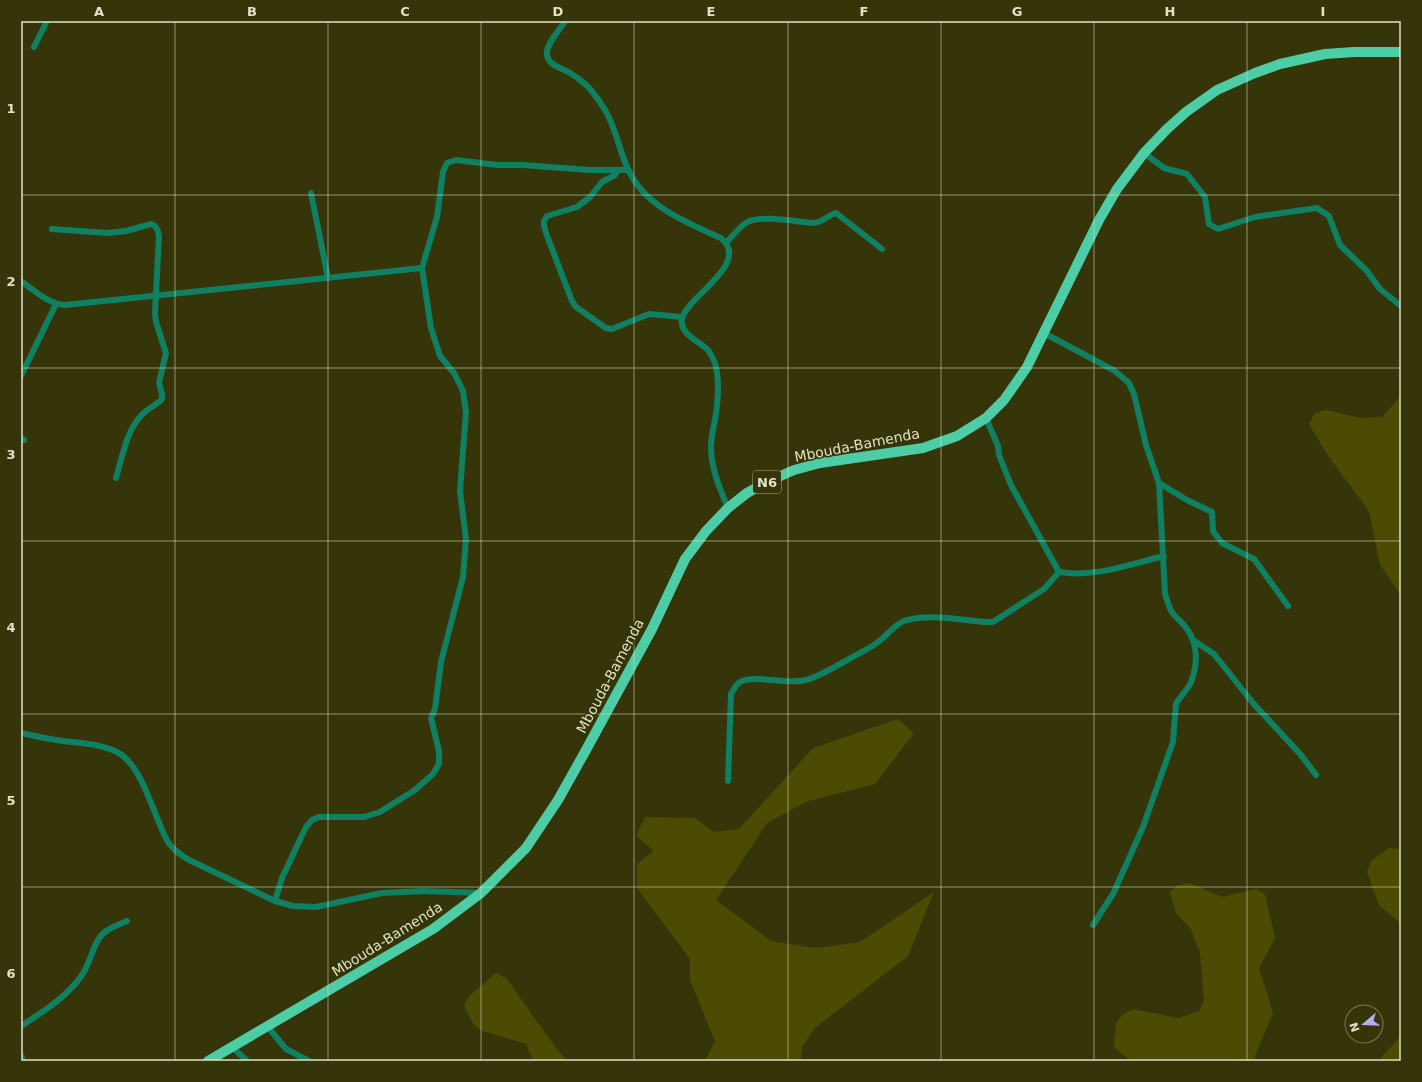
<svg xmlns="http://www.w3.org/2000/svg" width="1422" height="1082" viewBox="0 0 1422 1082" font-family="'DejaVu Sans',sans-serif">
<style>
.green{fill:#4c4b04}
.lines{fill:none;stroke-linecap:round;stroke-linejoin:round}
.minor{stroke:#108063;stroke-width:6}
.trunk{stroke:#4ccda6;stroke-width:10}
.grid{fill:none;stroke:#e1e2c6;stroke-width:1;stroke-opacity:0.55}
.labels{text-anchor:middle;stroke-width:3;stroke-linejoin:round;paint-order:stroke}
.shield{fill:#353509;stroke:#adae8d;stroke-width:1}
.shield-label{font-size:13px;font-weight:bold;fill:#e1e2c6}
.street-label{font-size:14px;fill:#e1e2c6;stroke:#353509}
.neatline{fill:none;stroke:#e1e2c6;stroke-width:1.5}
.grid-label{font-size:13px;text-anchor:middle;font-weight:bold;fill:#e1e2c6}
</style>
<rect width="100%" height="100%" fill="#353509"/>
<g class="green">
<polygon points="1401,396 1401,595 1380,565 1369,511 1326,453 1309,424 1315,413 1326,410 1361,418 1382,417"/>
<polygon points="898,719 914,733 875,784 808,801 767,823 716,900 771,941 815,948 860,942 934,892 908,956 815,1028 802,1047 801,1061 705,1061 715,1041 690,980 690,959 637,888 637,864 654,851 636,836 645,817 695,818 714,832 739,829 813,748"/>
<polygon points="1389,848 1400,849 1401,851 1401,924 1379,905 1367,872 1371,861"/>
<polygon points="1190,883 1222,897 1256,889 1265,894 1275,938 1259,968 1273,1013 1255,1056 1256,1061 1130,1061 1114,1047 1116,1023 1122,1015 1133,1009 1178,1018 1199,1011 1204,1000 1200,953 1191,929 1176,913 1170,892 1178,885"/>
<polygon points="496,973 506,978 556,1048 567,1061 533,1061 526,1044 482,1031 473,1024 464,1005 470,995"/>
<polygon points="1401,1036 1401,1061 1378,1061"/>
</g>
<g class="lines">
<g class="minor">
<path d="M565,21C560,30 545,45 547,55C549,66 562,68 570,73C578,78 585,83 591,90C596,96 601,103 605,110C616,128 619,150 628,169C644,206 687,223 721,238C752,264 686,297 682,319C679,334 699,341 708,350C711,354 713,358 715,363C720,381 718,402 715,420C713,429 711,438 711,447C711,469 720,489 728,508"/>
<polyline points="34,47 47,21"/>
<polyline points="1144,153 1164,168 1187,174 1205,197 1209,224 1218,229 1255,217 1317,208 1329,216 1340,245 1367,271 1380,289 1401,306"/>
<path d="M618,170L615,175L602,182L590,197L577,207L547,216C542,222 544,226 546,233L572,301L576,307L606,328L612,329L649,314L682,317"/>
<polyline points="311,193 328,278"/>
<path d="M52,229L107,233L126,231L151,224C157,226 158,230 159,236L155,313L156,322L166,353L159,383L162,394V399C156,406 146,409 140,417C126,432 122,459 116,478"/>
<path d="M726,243C732,237 739,227 746,223C759,214 797,222 813,223C824,222 826,216 836,213L882,249"/>
<path d="M21,281C34,290 48,304 65,305L422,268"/>
<path d="M1044,333L1115,371L1129,383L1134,394L1146,445L1159,483L1165,593C1167,600 1169,609 1174,615C1179,620 1183,623 1187,629C1198,644 1198,664 1191,682C1188,690 1180,696 1176,704L1173,742L1143,827L1113,894L1093,925"/>
<polyline points="21,376 56,304"/>
<path d="M986,418L998,446L999,455L1011,485L1059,572C1094,578 1130,564 1164,556"/>
<polyline points="21,438 24,440"/>
<polyline points="1159,483 1187,500 1212,512 1213,531 1222,543 1254,559 1288,606"/>
<polyline points="1193,640 1214,654 1253,703 1301,755 1316,775"/>
<path d="M21,733C35,736 49,739 63,741C82,743 100,744 117,752C143,765 154,818 168,842C173,850 181,855 189,860L275,901L293,906L316,907L382,893L422,891L481,893"/>
<path d="M728,781L731,694C734,690 735,685 740,682C754,674 788,685 806,680C821,676 836,666 849,659C859,653 869,649 878,642C887,636 894,625 904,621C928,613 960,620 985,622H993L1044,589L1059,572"/>
<polyline points="275,901 282,878 306,827 312,820 319,817 364,817 380,812 415,790 433,774 439,764 439,751 431,718 435,709 441,662 463,577 466,539 460,491 466,412 463,391 454,373 440,356 431,328 422,268 437,217 443,172 447,163 456,160 497,165 522,165 590,170 628,170"/>
<path d="M21,1026C43,1012 67,997 82,975C92,961 93,938 108,930C114,926 121,924 127,921"/>
<polyline points="268,1027 286,1049 309,1061"/>
<polyline points="232,1047 247,1061"/>
<polyline points="21,1055 23,1061"/>
</g>
<polyline class="trunk" points="208,1061 433,929 481,893 526,848 558,800 586,750 652,629 685,559 706,531 728,508 747,493 767,482 794,470 820,463 923,448 957,436 986,418 1004,400 1027,367 1099,220 1117,189 1144,153 1167,129 1186,112 1217,90 1255,73 1280,64 1325,54 1354,52 1401,52"/>
</g>
<path class="grid" d="M175,21V1061M328,21V1061M481,21V1061M634,21V1061M788,21V1061M941,21V1061M1094,21V1061M1247,21V1061M21,195H1401M21,368H1401M21,541H1401M21,714H1401M21,887H1401"/>
<g class="labels">
<rect class="shield" x="753" y="471" width="28" height="22" rx="3"/>
<g class="shield-label">
<text x="767" y="487">N6</text>
</g>
<g class="street-label">
<text transform="translate(857 445) rotate(-11)" y="5">Mbouda-Bamenda</text>
<text transform="translate(610 676) rotate(-62)" y="5">Mbouda-Bamenda</text>
<text transform="translate(387 939) rotate(-32)" y="5">Mbouda-Bamenda</text>
</g>
</g>
<rect width="1422" height="1082" fill="none" stroke="#353509" stroke-width="44"/>
<g transform="translate(1364 1024) rotate(251)"><circle r="19" fill="#353509" stroke="#7a7a55"/>
<path d="M0-3L7 15L0 10L-7 15Z" fill="#b5acf8"/>
<text y="-6" font-size="11" font-weight="bold" text-anchor="middle" fill="#e1e2c6">N</text>
</g>
<rect x="22" y="22" width="1378" height="1038" class="neatline"/>
<g class="grid-label">
<text x="99" y="16">A</text>
<text x="252" y="16">B</text>
<text x="405" y="16">C</text>
<text x="558" y="16">D</text>
<text x="711" y="16">E</text>
<text x="864" y="16">F</text>
<text x="1017" y="16">G</text>
<text x="1170" y="16">H</text>
<text x="1323" y="16">I</text>
<text x="11" y="113">1</text>
<text x="11" y="286">2</text>
<text x="11" y="459">3</text>
<text x="11" y="632">4</text>
<text x="11" y="805">5</text>
<text x="11" y="978">6</text>
</g>
</svg>
